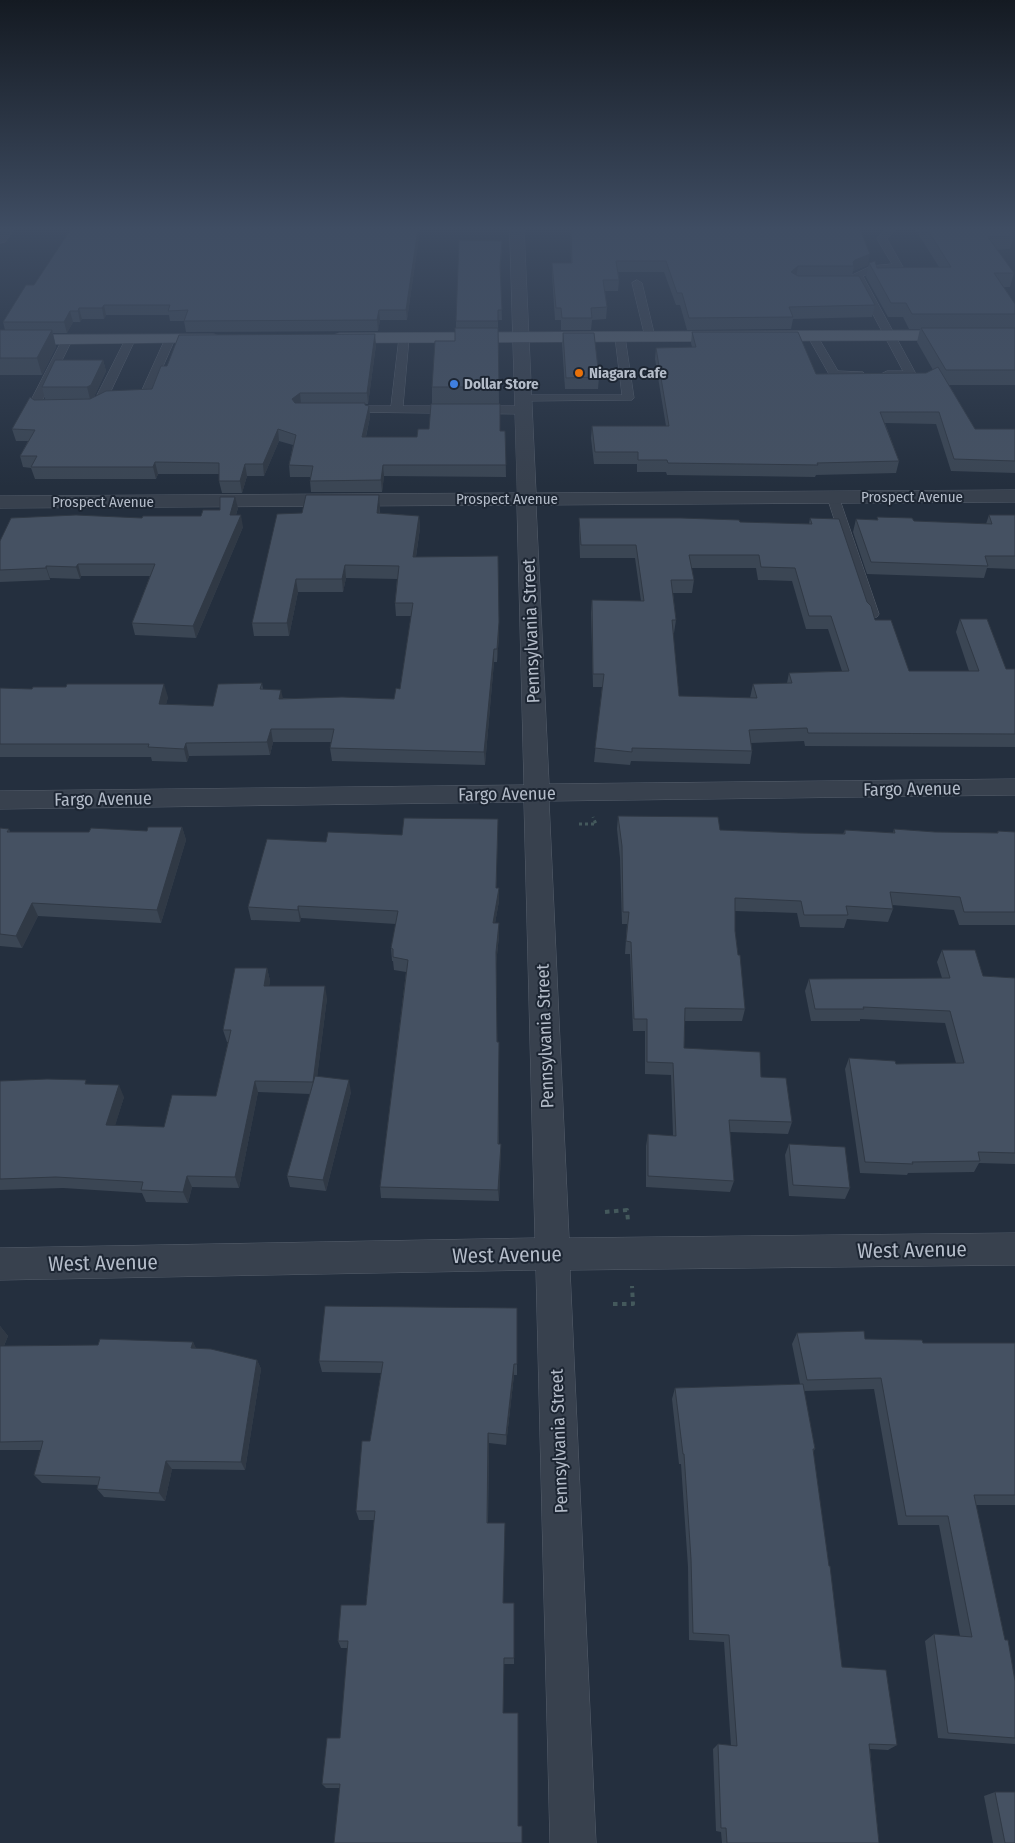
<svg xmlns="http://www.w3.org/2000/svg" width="1015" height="1843" viewBox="0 0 1015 1843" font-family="'Fira Sans Condensed',sans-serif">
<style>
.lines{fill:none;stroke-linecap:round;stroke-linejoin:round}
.service-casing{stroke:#565f6c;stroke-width:1}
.minor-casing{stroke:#565f6c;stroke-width:1}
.primary-casing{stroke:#414a57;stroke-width:1}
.path-far1{stroke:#44595c;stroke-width:3;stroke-dasharray:3 3;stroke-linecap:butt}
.path{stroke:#44595c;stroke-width:4;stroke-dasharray:4.5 4.5;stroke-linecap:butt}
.service{fill:#38414e;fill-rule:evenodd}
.minor{fill:#38414e;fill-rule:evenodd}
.primary{fill:#56606e;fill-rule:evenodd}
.wall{fill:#3b4654;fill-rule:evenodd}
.shaded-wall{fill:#303945}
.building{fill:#455162;stroke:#303945;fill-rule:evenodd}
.food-dot{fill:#e8710a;stroke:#1d2633;stroke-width:2}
.shop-dot{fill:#3f7fe0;stroke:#1d2633;stroke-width:2}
.labels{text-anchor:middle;stroke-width:4;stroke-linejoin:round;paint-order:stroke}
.far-poi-label{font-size:15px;font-weight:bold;fill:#b4bcc9;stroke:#1d2633;text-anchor:start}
.far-street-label{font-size:15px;fill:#b4bcc9;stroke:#1d2633}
.street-label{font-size:18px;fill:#b4bcc9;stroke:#1d2633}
.near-street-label{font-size:21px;fill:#b4bcc9;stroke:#1d2633}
</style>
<rect width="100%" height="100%" fill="#242f3e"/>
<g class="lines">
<defs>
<g id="service">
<path d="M886,229H896L887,239L903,267L898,270L876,271L863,276L916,374C909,380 888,380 881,374L887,371H903L852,275L871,266L892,264L877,239Z"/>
<polygon points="637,280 642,283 655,337 654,339 646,339 645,337 632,283"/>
<polygon points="620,334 625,337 634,398 632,400 523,401 517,398 523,395 622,395 615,337"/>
<polygon points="813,334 818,337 838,371 863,372 865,374 863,376 830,376 808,337"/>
<polygon points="404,335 409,338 403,406 523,406 529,410 523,414 340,412 338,410 344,406 391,406 399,338"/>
<path d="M170,336L175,339L150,396C140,402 105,404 97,395L126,338L130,337L135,340L110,393L141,392L165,339Z"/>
<polygon points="67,337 72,340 42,401 57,401 63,405 57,409 33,407 30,402 62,340"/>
<polygon points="833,493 839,497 879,614 877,617 867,617 865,614 827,497"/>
</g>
<g id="minor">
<polygon points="0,229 14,229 5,242 0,243"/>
<polygon points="510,229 524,229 536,493 1015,490 1015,502 536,505 549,784 1015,779 1015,795 549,801 569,1238 1015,1233 1015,1265 570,1270 596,1843 550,1843 536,1270 0,1280 0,1248 535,1238 524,802 0,809 0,791 524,785 517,505 0,508 0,496 517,493"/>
</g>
<g id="primary">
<polygon points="1015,330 1015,340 339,343 333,341 331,338 333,335 339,333"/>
<polygon points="214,334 220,336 222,339 220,342 0,345 0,335"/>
</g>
</defs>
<use href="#service" class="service-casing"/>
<use href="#minor" class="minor-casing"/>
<use href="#primary" class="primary-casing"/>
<polyline class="path-far1" points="579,824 596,824 593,817"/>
<g class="path">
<polyline points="605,1212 627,1210 628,1221"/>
<polyline points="613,1304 633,1304 632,1286"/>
</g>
<use href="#service" class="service"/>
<use href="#minor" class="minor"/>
<use href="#primary" class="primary"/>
</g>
<g class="wall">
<polygon points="71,229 420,229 407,320 380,320 378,331 186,332 184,321 170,321 169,315 106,315 104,319 82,319 80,322 73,322 67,333 53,333 56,347 42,375 0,375 0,330 5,330 3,322 34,285"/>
<polygon points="570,229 860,229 868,265 853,271 852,276 875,305 872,317 793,319 791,329 687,330 680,305 676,305 664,272 618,272 619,280 618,291 605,291 607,307 606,319 592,320 591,330 561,330 561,320 555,320 552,275 552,263 571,263"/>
<polygon points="915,229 1009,229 1014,236 1010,249 997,250 1014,273 1010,287 1004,287 1015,304 1015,385 949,385 975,429 1015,429 1015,473 951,471 936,424 885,423 899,461 896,473 816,475 815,477 667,475 666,472 637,472 637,464 594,464 591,438 592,426 666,426 655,359 656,348 692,347 691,343 692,332 816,374 926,373 933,370 917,342 920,329 909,329 903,317 888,317 866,277 869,263 877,268 939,267"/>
<polygon points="502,250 500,272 502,320 498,320 499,404 500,431 505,431 506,477 384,476 382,492 311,492 310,481 310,477 290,477 289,465 293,445 279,441 264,476 247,476 242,493 222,493 219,481 219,474 158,474 156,479 35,479 31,468 23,467 20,456 28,441 16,441 12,429 45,399 42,387 103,360 106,371 94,397 152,389 167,366 376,345 368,404 365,404 365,406 369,406 370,417 366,437 417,437 429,429 432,404 432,387 455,341 456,328 456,321"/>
<polygon points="563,333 599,377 598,389 565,389 562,344"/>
<polygon points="379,495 380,508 380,513 419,516 420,528 416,557 499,635 497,662 494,662 485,765 332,761 330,748 331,742 273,742 270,755 189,756 187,762 152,761 151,757 0,757 0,688 168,697 166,704 213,706 262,683 263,689 283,698 394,699 400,689 411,616 396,616 395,603 397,579 346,578 343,592 298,592 289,636 254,636 252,623 302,513"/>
<polygon points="238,508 236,515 243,527 196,638 135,635 132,623 150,576 81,576 80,579 50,578 50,580 0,582 0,541 142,518 201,516"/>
<polygon points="989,515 1015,515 1015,569 987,568 984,578 867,574 853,532 856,519 877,520 877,517 914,521 986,524"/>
<path d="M579,518L809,524L810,518L867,602L875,620L909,671H969L956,632L960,619L1006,669H1015V747L805,746L804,741L751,743L752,751L750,764L631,761L630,765L594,762L602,687H593L591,613L592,600L641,601L635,558H580L579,530ZM691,568H756L758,580L792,581L806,629H828L842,671L789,673L787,683L753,684L750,698L679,696L673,633H674L676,620L673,593H692L694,580Z"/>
<polygon points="618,816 720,830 799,833 843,834 845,830 893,833 894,829 935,832 997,833 998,831 1015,832 1015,925 959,925 954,910 892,905 893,909 888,922 847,919 844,928 800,927 797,913 735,911 735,931 745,1009 742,1021 685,1021 684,1048 761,1077 792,1122 788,1134 730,1132 734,1181 730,1192 646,1187 646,1146 648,1134 673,1136 671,1075 645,1074 645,1031 633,1031 630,954 625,954 627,924 622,924 620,858 617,829"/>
<polygon points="498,819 496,888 499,888 499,901 495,923 499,936 496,964 499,1144 501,1144 499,1201 381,1198 380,1187 406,972 394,970 393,961 392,961 391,948 396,924 301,918 300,922 251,920 248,907 326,842 402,835"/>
<polygon points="182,827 186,840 161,923 38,916 22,948 0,946 0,828 9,829 10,832 89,832 147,831"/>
<polygon points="942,950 983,976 1015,978 1015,1164 979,1163 974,1172 908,1173 907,1175 860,1173 845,1069 849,1058 896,1064 956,1063 945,1023 860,1019 860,1021 811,1021 805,991 809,979 942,978 937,962"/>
<polygon points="267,968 270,981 269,986 327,998 317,1077 351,1092 326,1191 290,1187 287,1176 310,1094 258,1092 239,1188 192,1187 188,1203 146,1202 142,1193 63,1188 0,1190 0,1081 88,1084 124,1097 115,1125 164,1127 216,1096 228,1042 227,1042 223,1030"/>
<polygon points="789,1144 850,1188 845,1199 789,1196 785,1155"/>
<polygon points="517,1308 517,1375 514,1375 506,1445 489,1443 488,1523 514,1658 514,1664 504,1664 503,1713 518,1826 522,1843 339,1788 326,1788 322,1784 340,1738 348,1648 341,1648 338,1641 366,1605 374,1520 359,1520 356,1511 370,1441 381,1373 322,1372 319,1361"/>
<polygon points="0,1326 8,1336 4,1346 98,1345 193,1342 196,1349 257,1360 261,1369 245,1470 172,1469 165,1501 104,1497 97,1489 98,1485 42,1483 34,1475 41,1450 0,1450"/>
<polygon points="797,1333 865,1339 923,1343 1015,1343 1015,1505 976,1505 1005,1640 1015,1681 1015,1744 938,1738 925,1641 934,1634 960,1636 939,1525 898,1525 874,1389 804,1391 815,1449 813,1452 842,1667 897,1745 888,1750 870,1749 879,1843 722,1843 721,1832 716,1831 713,1749 718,1744 731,1746 724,1642 689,1640 688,1567 681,1464 679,1464 672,1399 675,1388 800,1384 792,1344"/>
<polygon points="995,1792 1015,1843 993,1843 984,1796"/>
</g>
<g class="shaded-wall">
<polygon points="418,229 420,229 407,320 406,310"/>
<polygon points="502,241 502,250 500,275 500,266"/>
<polygon points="870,254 868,265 853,271 854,266 853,262 855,260"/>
<polygon points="798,266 796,278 791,272"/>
<polygon points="104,305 106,315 104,319 102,308"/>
<polygon points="79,308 82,319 80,322 78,311"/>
<polygon points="379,310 380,320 378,331 377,320"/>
<polygon points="70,311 73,322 67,333 64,322"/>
<polygon points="52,330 56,347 42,375 37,358"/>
<polygon points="375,334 376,345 368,404 367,393"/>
<polygon points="103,360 106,371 94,397 90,399 87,387"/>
<polygon points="300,393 301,404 293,410 292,399"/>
<polygon points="369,406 370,417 363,449 362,437"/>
<polygon points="278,429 279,441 264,476 263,464"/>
<polygon points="155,462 158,474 156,479 153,467"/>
<polygon points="245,464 247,476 242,493 240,481"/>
<polygon points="383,465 384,476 382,492 381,480"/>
<polygon points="379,495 380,508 378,525 377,513"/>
<polygon points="235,497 238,508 232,527 230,515"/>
<polygon points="241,515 243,527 196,638 193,626"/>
<polygon points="419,516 420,528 414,570 413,557"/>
<polygon points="78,564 81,576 80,579 76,567"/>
<polygon points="345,565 346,578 343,592 342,579"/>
<polygon points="46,566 50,578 50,580 46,568"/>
<polygon points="296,579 298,592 289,636 287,623"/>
<polygon points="499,622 499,635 497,662 497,649"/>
<polygon points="494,649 494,662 485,765 484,752"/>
<polygon points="164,684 168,697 163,717 159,704"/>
<polygon points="281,690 284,703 279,699"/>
<polygon points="271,729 273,742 270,755 267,742"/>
<polygon points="186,743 189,756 187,762 184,749"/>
<polygon points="498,819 498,832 496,901 496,888"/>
<polygon points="182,827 186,840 161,923 157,910"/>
<polygon points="499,888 499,901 493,935 493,923"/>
<polygon points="32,903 38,916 22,948 16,936"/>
<polygon points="298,906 301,918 300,922 298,910"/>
<polygon points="499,923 499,936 496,964 496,952"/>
<polygon points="267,968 270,981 267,998 264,986"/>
<polygon points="325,986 327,998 315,1094 313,1082"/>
<polygon points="349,1080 351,1092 326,1191 323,1180"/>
<polygon points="255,1081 258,1092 239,1188 235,1177"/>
<polygon points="119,1085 124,1097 112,1136 106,1125"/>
<polygon points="501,1144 501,1155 499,1201 498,1190"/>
<polygon points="187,1176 192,1187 188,1203 183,1192"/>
<polygon points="0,1326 8,1336 0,1355"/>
<polygon points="193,1342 198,1352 191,1348"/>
<polygon points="257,1360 261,1369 245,1470 241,1462"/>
<polygon points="514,1364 514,1375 506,1445 506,1435"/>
<polygon points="488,1433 489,1443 487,1531 487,1523"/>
<polygon points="166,1461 172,1469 165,1501 159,1493"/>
</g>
<g class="building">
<polygon points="71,229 418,229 406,310 379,310 377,320 184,321 188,310 168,311 170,305 104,305 102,308 79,308 78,311 70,311 64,322 3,322 26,285 34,285"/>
<polygon points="571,229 860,229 870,254 855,260 853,262 854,266 798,266 791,272 798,276 859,276 875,305 789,307 793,317 689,318 682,293 677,293 666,261 616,261 619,280 603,280 607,307 591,308 592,318 562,318 561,308 556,308 552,263 572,263"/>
<polygon points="927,229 1009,229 1014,236 988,237 1014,273 994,273 1015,304 1015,314 912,314 906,303 891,303 869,263 875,261 877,268 951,267"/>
<polygon points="459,240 502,241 500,266 502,310 498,310 498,321 456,321"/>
<polygon points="455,328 498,328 499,387 432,387 435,341 455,341"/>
<polygon points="921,328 1015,328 1015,370 946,370"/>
<polygon points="0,330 52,330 37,358 0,358"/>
<polygon points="692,332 798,332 816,374 926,373 938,367 975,429 1015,429 1015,461 954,459 939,412 880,412 899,461 817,463 818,465 668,463 667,460 638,460 638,452 595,452 592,426 669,426 656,348 696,347"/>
<polygon points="563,333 594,333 599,377 566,378"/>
<polygon points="375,334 367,393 300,393 292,399 295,403 365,403 365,405 369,406 362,437 417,437 418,429 429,429 431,404 500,404 500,431 505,431 506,465 383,465 381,480 310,481 313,466 289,465 296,435 278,429 263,464 245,464 240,481 219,481 219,463 155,462 153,467 31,467 37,456 20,456 35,430 12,429 30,397 34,400 90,399 106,391 152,389 161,366 167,366 179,335"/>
<polygon points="55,360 103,360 91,385 87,387 42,387"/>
<polygon points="306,495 379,495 377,513 419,516 413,557 498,556 499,622 497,649 494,649 484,752 330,748 334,729 271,729 267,742 186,743 184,749 148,747 149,744 0,744 0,688 32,689 33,687 66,687 67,684 164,684 159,704 213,706 218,684 262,683 260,689 281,690 279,699 342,697 394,699 396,688 400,689 413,603 395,603 399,566 345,565 342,579 296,579 287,623 252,623 277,514 302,513"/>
<polygon points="220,497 235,497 230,515 241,515 193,626 132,623 155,564 78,564 76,567 46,566 46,568 0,570 0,541 11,518 76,515 142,518 143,516 201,516 203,510 220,510"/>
<polygon points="989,515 1015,515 1015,556 985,556 988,566 871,562 856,519 878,520 877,517 912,518 914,521 992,524"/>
<path d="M579,518H681L739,520L740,522L812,524L810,518L839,519L867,602L871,606L875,620H891L909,671H979L960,619H987L1006,669H1015V734L808,733L807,728L749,730L752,751L632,748V752L595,748L604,674H593L592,600L644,601L636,545H581ZM689,555H759L761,567L795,568L809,616H831L849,671L789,673L792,683L753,684L757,698L679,696L672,620H676L671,580H694Z"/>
<polygon points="618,816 718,817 720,830 799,833 845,834 845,830 895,833 894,829 935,832 998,833 998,831 1015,832 1015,912 964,912 960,897 890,892 893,909 846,906 848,915 804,915 801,901 735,898 735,931 738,955 740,955 745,1009 685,1008 684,1048 760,1052 761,1077 786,1078 792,1122 729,1120 734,1181 648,1176 648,1134 676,1136 673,1063 647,1062 647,1019 634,1019 631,942 626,941 629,912 623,912 622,846"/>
<polygon points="404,818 498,819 496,888 499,888 493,923 499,923 496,952 497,1042 499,1042 498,1144 501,1144 498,1190 380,1187 408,960 393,957 393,949 391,948 398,911 298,906 298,910 248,907 267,839 326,842 328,832 402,835"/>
<polygon points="148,827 182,827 157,910 32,903 16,936 0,934 0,828 9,829 7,832 89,832 91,828 147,831"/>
<polygon points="942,950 975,950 983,976 1015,978 1015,1153 978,1152 980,1161 912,1162 913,1164 865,1162 849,1058 895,1061 896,1064 964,1063 950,1011 863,1007 864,1009 815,1009 809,979 950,978"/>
<polygon points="235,968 267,968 264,986 325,986 313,1082 255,1081 235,1177 187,1176 183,1192 141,1190 143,1182 56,1177 0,1179 0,1081 47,1079 86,1080 85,1084 119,1085 106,1125 164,1127 172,1095 216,1096 231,1030 223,1030"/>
<polygon points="315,1076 349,1080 323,1180 287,1176"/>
<polygon points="789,1144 845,1147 850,1188 793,1185"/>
<polygon points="325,1306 517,1308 517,1364 514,1364 506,1435 488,1433 487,1523 505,1523 503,1603 514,1603 514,1658 504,1658 503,1713 518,1713 518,1826 522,1826 522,1843 334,1843 340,1784 322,1784 327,1738 340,1738 348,1641 338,1641 341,1605 366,1605 375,1511 356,1511 362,1441 370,1441 383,1362 319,1361"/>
<polygon points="864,1331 865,1339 922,1340 923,1343 1015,1343 1015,1495 974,1495 1005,1640 1008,1640 1015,1681 1015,1738 948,1733 934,1634 972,1637 948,1516 906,1516 881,1378 807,1380 797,1333"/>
<polygon points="100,1339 193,1342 191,1348 211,1349 257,1360 241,1462 166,1461 159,1493 97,1489 100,1477 34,1475 43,1441 0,1442 0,1346 98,1345"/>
<polygon points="803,1384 815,1449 813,1449 829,1566 830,1566 842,1667 886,1670 897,1745 869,1744 879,1843 727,1843 726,1828 721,1828 718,1744 737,1746 729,1635 693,1633 691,1559 684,1454 683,1454 675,1388"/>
<polygon points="995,1792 1015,1792 1015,1843 1005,1843"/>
</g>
<linearGradient id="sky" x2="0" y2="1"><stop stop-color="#141a22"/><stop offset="0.47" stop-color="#3f4d63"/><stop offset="1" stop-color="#3f4d63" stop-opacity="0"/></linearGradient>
<rect width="1015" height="487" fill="url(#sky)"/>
<circle class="food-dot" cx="579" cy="373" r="5"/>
<circle class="shop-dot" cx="454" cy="384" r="5"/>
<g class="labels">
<g class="far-poi-label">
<text x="589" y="378">Niagara Cafe</text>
<text x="464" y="389">Dollar Store</text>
</g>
<g class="far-street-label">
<text x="912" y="502">Prospect Avenue</text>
<text x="507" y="504">Prospect Avenue</text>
<text x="103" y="507">Prospect Avenue</text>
</g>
<g class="street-label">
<text transform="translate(531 631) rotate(-92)" y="6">Pennsylvania Street</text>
<text transform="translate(912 789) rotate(-1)" y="6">Fargo Avenue</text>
<text transform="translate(507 794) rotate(-1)" y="6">Fargo Avenue</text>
<text transform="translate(103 799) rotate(-1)" y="6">Fargo Avenue</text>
<text transform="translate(545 1036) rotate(-92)" y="6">Pennsylvania Street</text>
<text transform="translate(559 1441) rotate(-92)" y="6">Pennsylvania Street</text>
</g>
<g class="near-street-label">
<text transform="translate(912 1250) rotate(-1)" y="7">West Avenue</text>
<text transform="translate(507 1255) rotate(-1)" y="7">West Avenue</text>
<text transform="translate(103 1263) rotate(-1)" y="7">West Avenue</text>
</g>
</g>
</svg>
